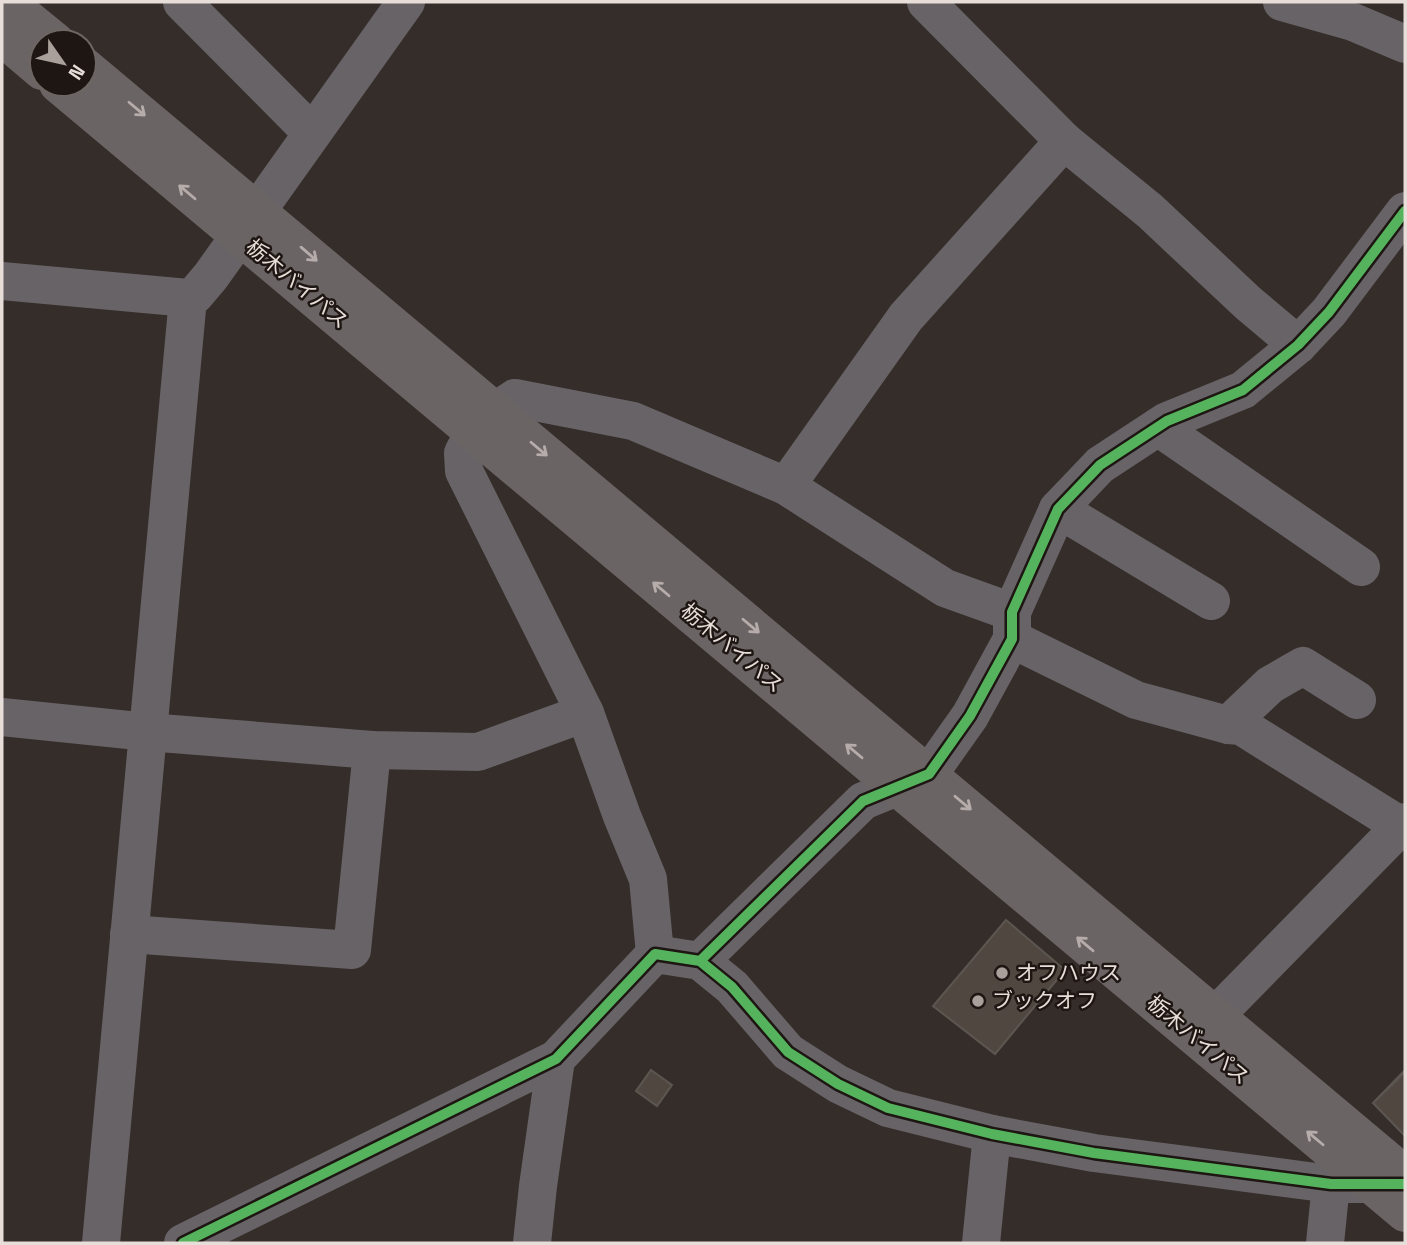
<svg xmlns="http://www.w3.org/2000/svg" width="1407" height="1245" viewBox="0 0 1407 1245" font-family="'Space Grotesk','Noto Sans JP',sans-serif">
<style>
.building{fill:#504741;stroke:#5c5651;stroke-width:2}
.lines{fill:none;stroke-linecap:round;stroke-linejoin:round}
.minor{stroke:#686367;stroke-width:38}
.major{stroke:#6b6465;stroke-width:38}
.cycleway-casing{stroke:#1d1612;stroke-width:15}
.cycleway{stroke:#56b35d;stroke-width:10}
.oneway{stroke:#b6adab}
.poi-dot{fill:#a9a09b;stroke:#1d1612;stroke-width:2.5}
.labels{text-anchor:middle;stroke-width:5;stroke-linejoin:round;paint-order:stroke}
.street-label{font-size:21px;fill:#e8ded9;stroke:#1d1612}
.poi-label{font-size:21px;fill:#e8ded9;stroke:#1d1612;text-anchor:start}
</style>
<rect width="100%" height="100%" fill="#352d29"/>
<g class="building">
<polygon points="1006,920 1065,970 995,1054 933,1006"/>
<polygon points="651,1070 672,1085 657,1106 636,1091"/>
<polygon points="1405,1070 1405,1128 1375,1101"/>
<polygon points="1405,1072 1405,1136 1373,1103"/>
</g>
<g class="lines">
<g class="minor">
<polyline points="182,2 312,133"/>
<polyline points="926,2 1064,141 1150,211 1248,303 1298,345"/>
<polyline points="1282,2 1353,22 1405,44"/>
<polyline points="2,281 188,298 195,295 211,276 406,2"/>
<polyline points="494,412 515,398 633,421 786,486 945,588 1012,612"/>
<polyline points="1158,427 1361,567"/>
<polyline points="474,432 463,453 464,471 585,713 622,816 648,879 655,954"/>
<polyline points="786,486 906,317 1064,141"/>
<polyline points="1058,509 1211,601"/>
<polyline points="1012,639 1136,700 1228,725 1241,726 1401,826"/>
<polyline points="2,717 148,732 372,750 478,752 585,713"/>
<polyline points="1228,725 1270,685 1303,666 1357,700"/>
<polyline points="129,934 352,950 372,750"/>
<polyline points="700,961 863,801 929,774 970,716 1012,639 1012,612 1058,509 1100,465 1167,421 1243,390 1298,345 1329,312 1405,211"/>
<polyline points="1216,1015 1405,822"/>
<polyline points="101,1243 188,298"/>
<polyline points="183,1243 556,1059 655,954 700,961 732,987 788,1052 838,1084 888,1108 992,1134 1094,1153 1331,1184 1393,1184"/>
<polyline points="532,1243 538,1186 556,1059"/>
<polyline points="981,1243 992,1134"/>
<polyline points="1325,1243 1331,1184"/>
</g>
<g class="major">
<polyline points="7,2 56,42"/>
<polyline points="2,37 42,71"/>
<polyline points="84,66 1405,1175"/>
<polyline points="58,84 1405,1213"/>
</g>
<defs>
<g id="cycleway">
<polyline points="700,961 863,801 929,774 970,716 1012,639 1012,612 1058,509 1100,465 1167,421 1243,390 1298,345 1329,312 1405,211"/>
<polyline points="183,1243 556,1059 655,954 700,961 732,987 788,1052 838,1084 888,1108 992,1134 1094,1153 1331,1184 1405,1184"/>
</g>
</defs>
<use href="#cycleway" class="cycleway-casing"/>
<use href="#cycleway" class="cycleway"/>
</g>
<defs><path id="oneway-shaft" d="M-6 0H5M1.5-3L5.5 0L1.5 3" fill="none" stroke-width="1.6" stroke-linecap="round" stroke-linejoin="round" transform="scale(1.75)"/></defs>
<g class="oneway">
<use href="#oneway-shaft" transform="translate(137 109) rotate(40)"/>
<use href="#oneway-shaft" transform="translate(187 192) rotate(-140)"/>
<use href="#oneway-shaft" transform="translate(309 254) rotate(41)"/>
<use href="#oneway-shaft" transform="translate(539 449) rotate(40)"/>
<use href="#oneway-shaft" transform="translate(661 589) rotate(-140)"/>
<use href="#oneway-shaft" transform="translate(751 626) rotate(40)"/>
<use href="#oneway-shaft" transform="translate(854 751) rotate(-140)"/>
<use href="#oneway-shaft" transform="translate(963 803) rotate(40)"/>
<use href="#oneway-shaft" transform="translate(1085 944) rotate(-140)"/>
<use href="#oneway-shaft" transform="translate(1315 1138) rotate(-140)"/>
</g>
<g class="poi-dot">
<circle cx="1002" cy="973" r="7"/>
<circle cx="978" cy="1001" r="7"/>
</g>
<g class="labels">
<g class="street-label">
<text transform="translate(297 284) rotate(40)" y="7">栃木バイパス</text>
<text transform="translate(732 648) rotate(40)" y="7">栃木バイパス</text>
<text transform="translate(1198 1040) rotate(40)" y="7">栃木バイパス</text>
</g>
<g class="poi-label">
<text x="1016" y="980">オフハウス</text>
<text x="992" y="1008">ブックオフ</text>
</g>
</g>
<rect width="1407" height="1245" fill="none" stroke="#e8ded9" stroke-width="7"/>
<g transform="translate(63 63) rotate(124)"><circle r="33" fill="#1d1612" stroke="#6e6662" stroke-width="2"/>
<path d="M0-5L12 26L0 18L-12 26Z" fill="#a9a09b"/>
<text y="-10" font-size="19" font-weight="bold" text-anchor="middle" fill="#e8ded9">N</text>
</g>
</svg>
